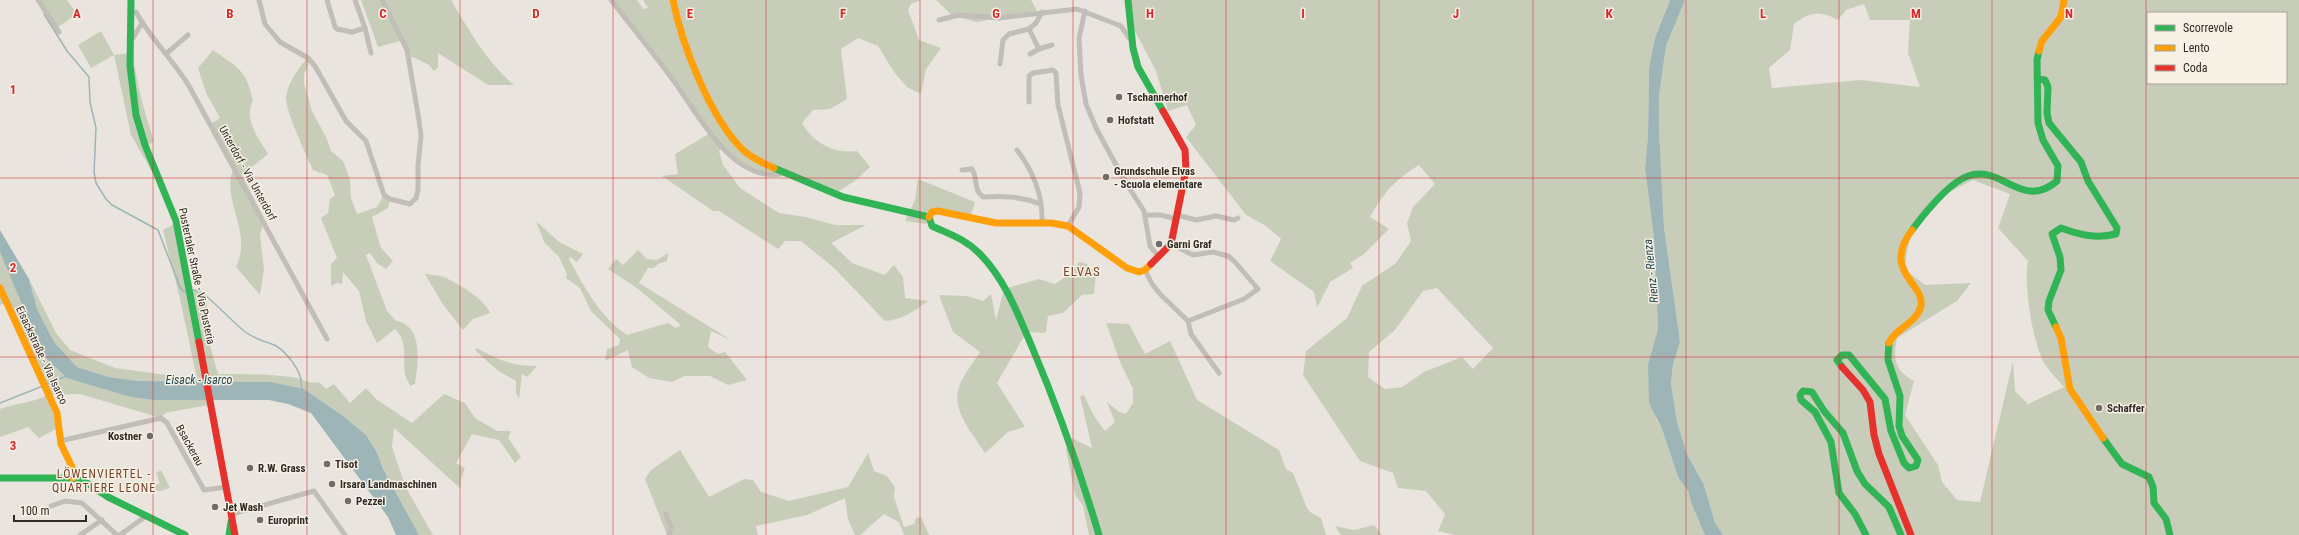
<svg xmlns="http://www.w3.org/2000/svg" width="2299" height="535" viewBox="0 0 2299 535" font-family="'Roboto Condensed',sans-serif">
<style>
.green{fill:#c8cdba;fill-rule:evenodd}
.water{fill:#9db5b7}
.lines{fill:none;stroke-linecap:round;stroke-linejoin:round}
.stream{stroke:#9db5b7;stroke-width:1.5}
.street{stroke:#c1bdb7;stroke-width:5}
.fast{stroke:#30b455;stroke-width:7}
.slow{stroke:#ff9f0a;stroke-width:7}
.jam{stroke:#e5322d;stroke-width:7}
.grid{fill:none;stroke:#d62828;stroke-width:1;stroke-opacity:0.55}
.poi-dot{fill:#716c67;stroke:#f6f0e5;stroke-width:1.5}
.labels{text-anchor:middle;stroke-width:3;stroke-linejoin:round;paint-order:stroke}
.poi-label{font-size:11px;font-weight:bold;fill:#312b27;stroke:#f6f0e5;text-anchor:start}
.street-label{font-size:11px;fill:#312b27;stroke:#f6f0e5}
.water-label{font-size:12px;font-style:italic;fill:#22464d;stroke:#f6f0e5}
.neighbourhood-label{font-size:12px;letter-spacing:1px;fill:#75432a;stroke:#f6f0e5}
.quarter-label{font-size:13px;letter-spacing:1px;fill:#75432a;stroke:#f6f0e5}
.grid-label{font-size:13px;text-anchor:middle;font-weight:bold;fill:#d62828;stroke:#f6f0e5;stroke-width:3;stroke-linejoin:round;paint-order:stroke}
</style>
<rect width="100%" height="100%" fill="#e9e5de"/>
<g class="green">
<polygon points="40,0 67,0 77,14 58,27"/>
<path d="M361,0H451C470,32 486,61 514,85H488L438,53V67L434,71L429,65L413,57L409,58L404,40L378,47Z"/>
<path d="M611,0H637L643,9L648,8L643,0H921L911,4L908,10L919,40L941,48L926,69L921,94L907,87L894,72L878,46L858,38L841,49L847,99L830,109L813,110L802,123C813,143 835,154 857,151L870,167L856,180L833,195L785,176L762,175L737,164L721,149L719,151L723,165L740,188L779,213L806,217L835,225H866L831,243L852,263L885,275L894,265L903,277L905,298L928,301C914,311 903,320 885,321L834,268L801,241H785L778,249L719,211H713L662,176L678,174L675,154L710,133Z"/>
<polygon points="936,0 1031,0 1037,11 977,22 953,16"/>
<path d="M1131,0H1670L1655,38L1649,68L1648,136L1645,169L1654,238L1658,329L1648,364L1656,419L1662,429L1678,477L1688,491L1692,505L1705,535H1455L1438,531L1445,514L1426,491L1398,488L1393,473L1360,461L1303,375L1306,351L1347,318L1362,286L1396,263L1411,241L1407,223L1413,207L1435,184L1419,165C1395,180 1384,192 1370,217L1389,229L1364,254L1350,263L1353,268L1330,282L1317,308L1314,292L1270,261L1281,239L1266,226L1246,215L1186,137L1196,125L1187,105L1168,111L1156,71L1135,31ZM1437,288L1493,348L1473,369L1462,357L1424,372L1402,387L1385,389L1368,377L1369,352L1395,330L1423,291Z"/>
<path d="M1685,0H2299V535H1723L1715,523L1704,485L1687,454L1677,422L1671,384L1673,365L1680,342L1664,227L1659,129V96L1666,46ZM1864,4L1870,20H1910L1908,53L1920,87L1861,80L1772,88L1769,68L1790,50L1794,24C1810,12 1819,10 1838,20L1846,10ZM2148,13H2286V83H2148ZM1973,180L2010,194L1998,228L2028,261C2023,282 2033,348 2046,366C2051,373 2058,380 2064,387L2028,404L2015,391L2013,361L1980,502L1957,500L1942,482L1938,465L1905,415L1914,381C1894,370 1893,359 1897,338L1957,301L1971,283L1925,285L1904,269L1911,231L1945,194Z"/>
<path d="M101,31L114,55L133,53C136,84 145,112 154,142L144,146L158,182L131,135L114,55L91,68L78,45Z"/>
<path d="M213,50C238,68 246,69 253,101C243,119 259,139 268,154L242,175L265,220L260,234L264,270L260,295L236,267C253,231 221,201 233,170L209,125L220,118L206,93L198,68Z"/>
<path d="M308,57V65L304,74V84L312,111L327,139L331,151L343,161L350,180L351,198L357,214L377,207L384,195L390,199L388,208L372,217L381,248L393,261L386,269L377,263L370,253L366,255L387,311L396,321C424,325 418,364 415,384L410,386C409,383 406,378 405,375C403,359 408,341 395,329L377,343L366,321L359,291L343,272L342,284L337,283L331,286V264L337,258L321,218L328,213L330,199L335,195L327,175L313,170C307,156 285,111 286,97C288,82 299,68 308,57Z"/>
<polygon points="918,179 975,202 970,219 937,212 926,224 905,221 915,200"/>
<path d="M536,221L559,242L583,254L577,262L570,257L569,259C585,288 599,316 627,335L668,323L676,328L681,325L637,288L608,269L616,259L623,265L638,250L647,259L657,260L668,253L667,261L658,264L654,268H648L639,283L731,340L711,331L708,347L718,354L725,352L747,380L728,385L710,376H685L672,382L649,378L632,367L628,350L605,361L607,349L619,345L620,339L591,311L580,288L566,278L567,274L559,257L544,242Z"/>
<path d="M174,224L190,290H201L207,302L208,339L218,374C243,374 267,374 292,377C301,378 312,385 319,382L326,389L334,384L350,403L366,388L376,399L412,423L444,394L465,403L475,418L497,431H511L508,438L521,457L515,463L499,440L472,434L456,463L465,468L461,479V489L394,428L392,447L406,488L433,535H419L383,469L377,451L366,435L343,416L304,389L240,383L138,381L109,377L77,367L54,342L37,309L29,279L56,333L70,350L115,368L197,379L180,299L163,230Z"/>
<polygon points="0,252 47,358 67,378 207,399 208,405 165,413 161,418 80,394 49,395 6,303 0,305"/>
<path d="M1079,262L1087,264L1096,274L1094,294L1082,295L1063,313L1048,316L1046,331L1044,333L1029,332L1023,338L997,383L1025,427L1008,432L985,453C973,434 951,411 959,387C963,375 973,363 980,352L953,332L939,295L967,296L983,301L991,294L996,320L1004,289L1039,279L1055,284L1068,275Z"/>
<path d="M425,274C431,275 438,275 444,277C457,283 485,299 490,313L473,319L463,330L442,303Z"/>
<polygon points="1106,323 1129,324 1145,354 1170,341 1197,400 1279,450 1286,469 1293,473 1307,508 1310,512 1321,518 1326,535 1089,535 1083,506 1075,494 1066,450 1071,438 1092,448 1080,396 1084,395 1094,416 1105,431 1115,422 1107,402 1119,412 1126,414 1133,403 1133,389 1120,362"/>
<path d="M477,348C498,360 513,366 537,366L527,377L522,374L519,399L516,393V381L497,370L475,350Z"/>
<path d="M46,396L54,416L56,429L39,438L28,427L0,437V409C16,403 30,403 46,396Z"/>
<polygon points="680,450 709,497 744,479 753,480 761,492 789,501 848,487 868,453 874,471 887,476 895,487 894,497 904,527 914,524 916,518 921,517 929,535 904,535 899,522 884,514 860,535 855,535 848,519 845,498 807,515 756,526 758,535 667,535 645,479 651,470"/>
<polygon points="161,470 170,488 160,491 154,490 152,487 160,483 156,473"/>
<polygon points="1374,525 1382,535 1341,535 1335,526 1354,530"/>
</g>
<g class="water">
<polygon points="1670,0 1685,0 1666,46 1659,96 1659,129 1664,227 1680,342 1673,365 1671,384 1677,422 1687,454 1704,485 1715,523 1723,535 1705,535 1692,505 1688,491 1678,477 1662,429 1649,403 1648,364 1658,329 1654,238 1645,169 1648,136 1649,68 1655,38"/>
<polygon points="0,230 29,279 37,309 54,342 77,367 109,377 138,381 270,382 304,389 343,416 366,435 377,452 383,469 419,535 396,535 388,517 311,413 288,404 269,400 154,400 131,397 67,378 47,359 15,288 0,252"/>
</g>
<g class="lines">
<g class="stream">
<polyline points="44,14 67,51 89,77 90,102 96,128 94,172 96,183 106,199 112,205 158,230 180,287 183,291 187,292"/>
<path d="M193,290L199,291L205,295C219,307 231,320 244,331C253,338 260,340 269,343C284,347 305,373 301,389"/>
<polyline points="46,384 67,376"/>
<polyline points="0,403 43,386"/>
</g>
<g class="street">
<polyline points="38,0 59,32"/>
<polyline points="259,0 265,24 280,42 308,58 315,66 346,121 366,141 384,195 390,199 410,204 416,198 418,190 418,165 421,136 419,120 407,50 382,0"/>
<polyline points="327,0 335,27 337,29 352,32 365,28 355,0"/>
<path d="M611,0C632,27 653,53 673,80C697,112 731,182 780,174L782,172"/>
<polyline points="1085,11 1079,38 1081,75 1086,104 1096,128 1126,183 1144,211 1150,246 1159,257"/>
<path d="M136,12C151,39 173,60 189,86L327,339"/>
<polyline points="1042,12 1036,23 1029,29 1039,49 1052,45"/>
<polyline points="939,20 959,15 999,18 1077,9 1121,26 1129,38 1131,38"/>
<polyline points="365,28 371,53"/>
<polyline points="129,38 133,38 142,23"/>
<polyline points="167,53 188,35"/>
<polyline points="1030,54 1039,49"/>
<polyline points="1000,64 1003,40 1009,34 1029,29"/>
<polyline points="1029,102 1029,76 1033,73 1053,70 1056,73 1058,105 1080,193 1079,207 1068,226"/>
<path d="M1017,150C1033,171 1043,195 1042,222"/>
<path d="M962,170L972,169C978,178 973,190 983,197C1004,196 1020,196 1040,204"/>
<polyline points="1146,215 1161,215 1176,219"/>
<polyline points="1177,215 1196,220 1216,216 1234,220 1238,218"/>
<polyline points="1171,244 1193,255 1213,252 1228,256 1235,262 1258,289 1244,299 1188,321"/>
<polyline points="1145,270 1152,284 1161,295 1188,321 1191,334 1219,373"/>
<polyline points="60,441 161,418 167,423 204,490 227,487"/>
<polyline points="51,506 65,501 82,503 117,535"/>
<polyline points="232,514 314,491 345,535"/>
<polyline points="666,514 671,527 669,535"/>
<polyline points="80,535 102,520"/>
<polyline points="120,535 146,516"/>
</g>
<g class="fast">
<polyline points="131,0 130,66 136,115 145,145 176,221 199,342"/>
<polyline points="1128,0 1133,48 1138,67 1163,111"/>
<path d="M2038,79L2045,80L2048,87L2047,113L2049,123L2081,162L2088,181L2117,228L2116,234C2096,239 2080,235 2061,228L2052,234L2060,257L2061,270L2049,301L2048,310L2056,327"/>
<polyline points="774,168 843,197 929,217"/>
<path d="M929,217L932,226C949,234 965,239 979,253C1005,279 1018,314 1032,347C1058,408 1080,471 1099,535"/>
<path d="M1912,230C1924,214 1948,183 1968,176C2002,164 2022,211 2057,181L2058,166L2043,140L2038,123L2037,60L2039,51"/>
<polyline points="1842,367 1837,360 1842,355 1849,355 1885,399 1891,431 1904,463 1909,468 1916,466 1918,460 1902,436 1899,426 1900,396 1888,360 1889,343"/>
<polyline points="2103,438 2122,464 2149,477 2153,487 2154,503 2166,519 2170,535"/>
<polyline points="0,478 73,478 89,484 108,497 185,535"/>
<polyline points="229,535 231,522"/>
<polyline points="1866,535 1855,514 1839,493 1831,442 1815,412 1801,400 1800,395 1803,391 1812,392 1824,411 1843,433 1857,471 1865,484 1889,507 1901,535"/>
</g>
<g class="slow">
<path d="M673,0C682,45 710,117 742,149C751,158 763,163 774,168"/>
<polyline points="2039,51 2042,41 2061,17 2064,0"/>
<polyline points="929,217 932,212 938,211 996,223 1051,223 1068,226 1127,268 1139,272 1145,270 1151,264"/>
<polyline points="0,288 57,413 61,444 73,469 73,478"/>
<polyline points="2056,327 2061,338 2070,389 2103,438"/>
<path d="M1889,343C1895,328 1917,323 1921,306C1925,283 1881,272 1912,230"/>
</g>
<g class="jam">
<polyline points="1151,264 1171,244 1186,170 1185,150 1163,111"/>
<polyline points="199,342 235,535"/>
<polyline points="1842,367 1863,390 1870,402 1874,435 1879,454 1911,535"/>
</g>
</g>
<path class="grid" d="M153,0V535M307,0V535M460,0V535M613,0V535M766,0V535M920,0V535M1073,0V535M1226,0V535M1379,0V535M1533,0V535M1686,0V535M1839,0V535M1992,0V535M2146,0V535M0,178H2299M0,357H2299"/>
<g class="poi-dot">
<circle cx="1119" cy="97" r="4"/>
<circle cx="1110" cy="120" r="4"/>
<circle cx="1106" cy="177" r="4"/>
<circle cx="1159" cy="244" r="4"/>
<circle cx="2099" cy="408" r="4"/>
<circle cx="150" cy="436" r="4"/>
<circle cx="327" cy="464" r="4"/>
<circle cx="250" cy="468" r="4"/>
<circle cx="332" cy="484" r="4"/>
<circle cx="348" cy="501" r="4"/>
<circle cx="215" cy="507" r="4"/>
<circle cx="260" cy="520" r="4"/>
</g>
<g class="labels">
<g class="poi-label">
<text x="1127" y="101">Tschannerhof</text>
<text x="1118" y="124">Hofstatt</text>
<text x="1114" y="175">Grundschule Elvas<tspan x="1114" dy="13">- Scuola elementare</tspan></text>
<text x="1167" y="248">Garni Graf</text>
<text x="2107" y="412">Schaffer</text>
<text x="142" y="440" text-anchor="end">Kostner</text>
<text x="335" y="468">Tisot</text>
<text x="258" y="472">R.W. Grass</text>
<text x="340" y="488">Irsara Landmaschinen</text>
<text x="356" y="505">Pezzei</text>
<text x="223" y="511">Jet Wash</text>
<text x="268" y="524">Europrint</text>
</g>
<g class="street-label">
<text transform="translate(248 173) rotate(61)" y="4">Unterdorf - Via Unterdorf</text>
<text transform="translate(197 276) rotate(78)" y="4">Pustertaler Straße - Via Pusteria</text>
<text transform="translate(42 355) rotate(65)" y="4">Eisackstraße - Via Isarco</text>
<text transform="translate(190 445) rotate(61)" y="4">Bsackerau</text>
</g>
<g class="water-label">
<text transform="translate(1651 271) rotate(-96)" y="4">Rienz - Rienza</text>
<text x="199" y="384">Eisack - Isarco</text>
</g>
<g class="neighbourhood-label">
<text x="104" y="478">LÖWENVIERTEL -<tspan x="104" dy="14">QUARTIERE LEONE</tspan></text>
</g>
<g class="quarter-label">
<text x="1082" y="276">ELVAS</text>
</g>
</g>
<g class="grid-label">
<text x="77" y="18">A</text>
<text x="230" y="18">B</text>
<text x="383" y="18">C</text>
<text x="536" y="18">D</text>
<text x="690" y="18">E</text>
<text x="843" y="18">F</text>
<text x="996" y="18">G</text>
<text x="1150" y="18">H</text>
<text x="1303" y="18">I</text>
<text x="1456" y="18">J</text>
<text x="1609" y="18">K</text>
<text x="1763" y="18">L</text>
<text x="1916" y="18">M</text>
<text x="2069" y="18">N</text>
<text x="13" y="94">1</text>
<text x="13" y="272">2</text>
<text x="13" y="450">3</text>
</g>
<rect x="2147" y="12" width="140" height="72" fill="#f6f0e5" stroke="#a7a199"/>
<rect x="2155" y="25" width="20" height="6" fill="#30b455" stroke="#a7a199"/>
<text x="2183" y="32" font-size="12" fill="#312b27">Scorrevole</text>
<rect x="2155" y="45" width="20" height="6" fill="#ff9f0a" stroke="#a7a199"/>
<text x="2183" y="52" font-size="12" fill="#312b27">Lento</text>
<rect x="2155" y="65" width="20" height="6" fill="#e5322d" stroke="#a7a199"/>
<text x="2183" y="72" font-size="12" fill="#312b27">Coda</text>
<path d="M14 515v6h72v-6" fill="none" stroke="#312b27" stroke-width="2"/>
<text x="20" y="515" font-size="12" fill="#312b27" stroke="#f6f0e5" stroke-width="3" paint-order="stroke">100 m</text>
</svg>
